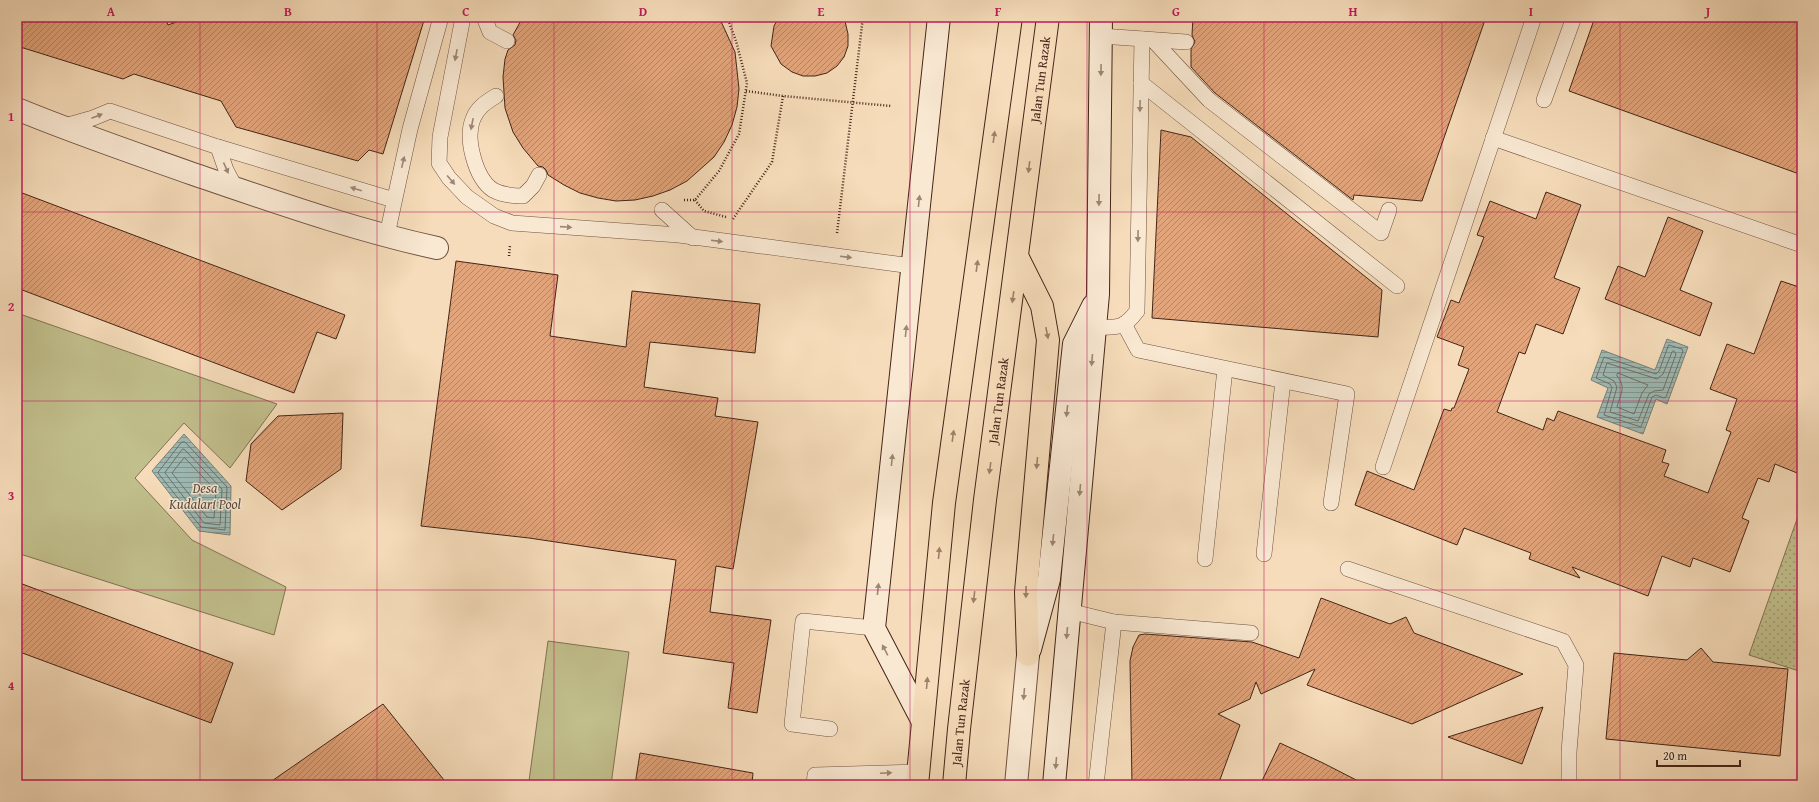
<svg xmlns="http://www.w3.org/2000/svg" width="1819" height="802" viewBox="0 0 1819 802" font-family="'Gentium Book Plus',serif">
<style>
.grass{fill:url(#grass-dots);stroke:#827252}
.green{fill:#c1bf8c;stroke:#827252}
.water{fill:url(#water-rules);stroke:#797e76}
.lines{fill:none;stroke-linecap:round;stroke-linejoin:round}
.shore{stroke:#706f66;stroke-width:1}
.building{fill:url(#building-hatch);stroke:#442417}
.service-casing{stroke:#705240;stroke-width:16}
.minor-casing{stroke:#705240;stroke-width:24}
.tertiary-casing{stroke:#705240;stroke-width:24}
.secondary-casing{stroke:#442417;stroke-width:24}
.primary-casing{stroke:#442417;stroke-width:24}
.path{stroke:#442417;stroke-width:2.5;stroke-dasharray:1 2;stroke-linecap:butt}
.service{stroke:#f9e8d2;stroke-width:15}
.minor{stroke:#f9e8d2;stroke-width:22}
.tertiary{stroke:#f9e8d2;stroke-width:22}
.secondary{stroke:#f9e8d2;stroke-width:22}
.primary{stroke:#f6dcba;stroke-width:22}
.oneway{fill:#9e8674}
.oneway2{fill:#9d8068}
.grid{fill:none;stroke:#c2185b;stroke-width:1;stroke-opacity:0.55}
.labels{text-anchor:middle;stroke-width:3;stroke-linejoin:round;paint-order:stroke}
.street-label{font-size:13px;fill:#442417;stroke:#f9e8d2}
.water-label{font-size:14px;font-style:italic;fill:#5a4a3e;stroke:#f9e8d2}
.neatline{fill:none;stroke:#c2185b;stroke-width:1.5}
.grid-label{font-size:13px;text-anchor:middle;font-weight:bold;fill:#c2185b}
</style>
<defs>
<pattern id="grass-dots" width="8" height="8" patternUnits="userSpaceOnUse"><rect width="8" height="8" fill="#c1bf8c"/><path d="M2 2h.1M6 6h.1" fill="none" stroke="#9e9b71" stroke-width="1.8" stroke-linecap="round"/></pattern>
<pattern id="water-rules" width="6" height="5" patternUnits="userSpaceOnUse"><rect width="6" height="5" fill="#9dbab5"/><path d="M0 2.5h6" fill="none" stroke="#829792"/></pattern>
<pattern id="building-hatch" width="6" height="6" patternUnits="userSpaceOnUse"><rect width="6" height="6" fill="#e2a47b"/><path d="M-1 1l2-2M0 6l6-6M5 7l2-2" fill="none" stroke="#b98564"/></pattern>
</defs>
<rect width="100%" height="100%" fill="#f6dcba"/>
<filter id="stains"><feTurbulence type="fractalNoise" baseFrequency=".005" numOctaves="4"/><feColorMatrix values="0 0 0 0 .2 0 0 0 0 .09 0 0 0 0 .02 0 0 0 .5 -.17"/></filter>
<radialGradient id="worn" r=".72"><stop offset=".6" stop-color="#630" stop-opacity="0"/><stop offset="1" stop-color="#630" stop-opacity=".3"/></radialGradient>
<polygon class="grass" points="1802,505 1802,672 1749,655"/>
<g class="green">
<polygon points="17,313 277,404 230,468 184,423 135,478 192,540 286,587 274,635 17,553"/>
<polygon points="548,641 629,652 611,785 559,785 529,781"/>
</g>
<g class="water">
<polygon points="165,17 203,17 187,25 182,20 173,23 166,20"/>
<polygon points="1667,339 1688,347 1667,404 1656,399 1643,434 1597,417 1608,388 1591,380 1602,350 1655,370"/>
<polygon points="184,434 231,486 230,535 199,531 152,471"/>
</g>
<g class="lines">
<g class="shore">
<polygon points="1669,345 1682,349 1683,351 1666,397 1664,398 1656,395 1652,397 1641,427 1604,415 1612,388 1610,384 1596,378 1604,357 1656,374 1659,371"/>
<polygon points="1674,351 1676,354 1663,390 1654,391 1649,394 1638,421 1610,412 1617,387 1614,381 1603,375 1607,363 1657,379 1663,374 1672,352"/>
<path d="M1618,373L1648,385L1642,393L1634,414L1617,407C1620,395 1627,387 1617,376Z"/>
<polygon points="182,442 185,442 227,487 225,530 201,527 158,473"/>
<polygon points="183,449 185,450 222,489 220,525 204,523 165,473"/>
<polygon points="185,458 216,491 214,518 207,517 172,473 183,459"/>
</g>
</g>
<g class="building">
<polygon points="17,17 165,17 168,25 190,17 425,17 383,154 369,150 358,161 236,127 221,101 134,74 123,79 17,46"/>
<polygon points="523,17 719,17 735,52 739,89 737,107 732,125 724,142 714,157 687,181 670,190 653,196 635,200 616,201 598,198 580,193 564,185 548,175 546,170 543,167 538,166 523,148 513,132 505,108 503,77 505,59 508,50 515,45 516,40 513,35"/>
<polygon points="779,17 844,17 848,34 848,46 844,57 837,66 827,73 815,76 803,76 792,72 781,64 771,46 774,26"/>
<polygon points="1193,17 1486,17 1422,201 1354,195 1353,200 1215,93 1191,67 1191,49 1195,42 1192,35"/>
<polygon points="1595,17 1802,17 1802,175 1569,91"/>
<polygon points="1161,130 1191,137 1382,290 1378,337 1152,318"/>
<polygon points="17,191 345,315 336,339 317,332 294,393 17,288"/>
<polygon points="1546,192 1581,205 1554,278 1580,288 1563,334 1536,324 1525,354 1519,352 1497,412 1543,430 1547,418 1554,421 1558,411 1666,450 1662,462 1669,464 1664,476 1708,493 1731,432 1726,430 1737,399 1710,389 1727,344 1754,354 1781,281 1802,288 1802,475 1775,464 1769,482 1758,478 1742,518 1749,521 1730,572 1693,558 1690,567 1662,556 1648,596 1572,567 1580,578 1529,559 1531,553 1464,528 1457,545 1355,505 1367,471 1414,490 1444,409 1451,411 1452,408 1454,408 1469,369 1458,365 1464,347 1437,337 1451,300 1459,303 1484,237 1477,235 1490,201 1536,219"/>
<polygon points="1668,217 1703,231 1680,290 1712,303 1700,336 1605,299 1618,266 1645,277"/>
<polygon points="456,261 558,275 550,336 626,347 632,291 760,304 755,353 650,342 644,387 718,398 715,416 758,422 733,569 716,566 710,612 771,620 757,713 728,708 734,663 663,653 676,560 529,538 421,526"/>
<polygon points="343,413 341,469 282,510 246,481 251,444 278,416"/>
<polygon points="17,582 233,663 211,723 17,651"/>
<polygon points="1321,598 1390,624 1406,617 1414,633 1523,674 1412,724 1307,685 1315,669 1261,694 1256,682 1250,699 1218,714 1240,725 1218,785 1132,785 1130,661 1133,647 1139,635 1145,634 1252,642 1299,658"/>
<polygon points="1701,648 1713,662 1788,669 1780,756 1606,739 1614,653 1687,660"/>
<polygon points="383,704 448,785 266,785"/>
<polygon points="1543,707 1522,764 1448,737"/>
<polygon points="1280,743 1323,763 1366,785 1260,785"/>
<polygon points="640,753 753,773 752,785 635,785"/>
</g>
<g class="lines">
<defs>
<g id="service">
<polyline points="463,17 440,137 439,163 449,178 467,197 494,216 512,223 679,235 912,266"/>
<polyline points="484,17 490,32 507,41"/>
<polyline points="1101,36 1186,42"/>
<polyline points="1153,40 1209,100 1381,233 1389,210"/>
<polyline points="1141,83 1397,286"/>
<path d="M496,96C486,102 477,108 473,119C465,138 475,178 493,190C502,195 512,196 523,196L533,186L539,175"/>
<polyline points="1544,100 1574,17"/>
<polyline points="61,127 93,118 110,111 218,147 394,200"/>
<polyline points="1493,138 1802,245"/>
<polyline points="218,147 226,170 236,189"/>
<polyline points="662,210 693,238"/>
<polyline points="387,235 410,129 441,17"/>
<polyline points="1124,324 1138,350 1347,394 1331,503"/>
<path d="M1095,327C1117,327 1123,330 1137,311L1142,39"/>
<polyline points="1383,467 1534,17"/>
<polyline points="1264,554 1283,381"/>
<polyline points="1205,559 1225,369"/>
<polyline points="1348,569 1563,641 1576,665 1569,752 1569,785"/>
<polyline points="1069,611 1114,622 1251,633"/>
<polyline points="830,729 792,724 803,621 874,628"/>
<polyline points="814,785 815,775 919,772"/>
<polyline points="1096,785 1114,622"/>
</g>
<path id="minor" d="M17,109C75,133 134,153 193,174C273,201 354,230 437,248"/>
<polyline id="tertiary" points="1016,785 1028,655"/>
<g id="secondary">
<polyline points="1030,649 1049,579 1074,344 1093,306"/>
<polyline points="923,722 874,628 939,17"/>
<polyline points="1054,785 1098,294 1101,17"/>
</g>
<g id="primary">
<polyline points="1018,258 1042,306 1048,340 1026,592 1028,655"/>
<polyline points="917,785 944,503 1011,17"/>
<path id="s1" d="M954,785L959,729L985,500L1048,17"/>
</g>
</defs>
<use href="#service" class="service-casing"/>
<use href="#minor" class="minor-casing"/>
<use href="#tertiary" class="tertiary-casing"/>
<use href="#secondary" class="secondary-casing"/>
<use href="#primary" class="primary-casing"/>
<g class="path">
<polyline points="746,91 783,96 891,106"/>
<polyline points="684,200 695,200 719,171 739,134 747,83 736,41 727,17"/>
<polyline points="695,200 704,211 726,217"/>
<polyline points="733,219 772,162 783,96"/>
<polyline points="837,233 863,17"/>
<polyline points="509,256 510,245"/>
</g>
<use href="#service" class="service"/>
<use href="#minor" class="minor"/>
<use href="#tertiary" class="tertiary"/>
<use href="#secondary" class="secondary"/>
<use href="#primary" class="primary"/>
</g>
<defs><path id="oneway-solid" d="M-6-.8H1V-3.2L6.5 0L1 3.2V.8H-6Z"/></defs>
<g class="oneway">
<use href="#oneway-solid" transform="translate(456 55) rotate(101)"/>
<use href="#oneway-solid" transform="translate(1101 70) rotate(91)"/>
<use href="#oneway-solid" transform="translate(1140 106) rotate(91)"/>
<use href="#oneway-solid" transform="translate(97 116) rotate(-21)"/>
<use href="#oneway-solid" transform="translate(472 124) rotate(101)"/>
<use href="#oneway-solid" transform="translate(403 162) rotate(-77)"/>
<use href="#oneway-solid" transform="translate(226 168) rotate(66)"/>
<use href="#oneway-solid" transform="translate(451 180) rotate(49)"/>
<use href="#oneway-solid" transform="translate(356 189) rotate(-163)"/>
<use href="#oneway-solid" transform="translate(1099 200) rotate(91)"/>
<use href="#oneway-solid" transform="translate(919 201) rotate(-84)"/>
<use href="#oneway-solid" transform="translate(566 227) rotate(4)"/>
<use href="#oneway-solid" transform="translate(1138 236) rotate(91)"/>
<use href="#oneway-solid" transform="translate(717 241) rotate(7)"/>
<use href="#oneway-solid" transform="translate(846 257) rotate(7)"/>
<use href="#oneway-solid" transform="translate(906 331) rotate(-84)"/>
<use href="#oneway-solid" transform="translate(1092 360) rotate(95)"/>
<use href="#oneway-solid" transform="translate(1067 411) rotate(96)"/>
<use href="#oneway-solid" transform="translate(892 460) rotate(-84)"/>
<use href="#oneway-solid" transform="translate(1080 490) rotate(95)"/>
<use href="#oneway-solid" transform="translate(1053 540) rotate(96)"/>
<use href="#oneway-solid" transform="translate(878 589) rotate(-84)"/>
<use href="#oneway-solid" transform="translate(1067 633) rotate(95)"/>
<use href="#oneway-solid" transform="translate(885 650) rotate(-118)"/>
<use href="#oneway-solid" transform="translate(1024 694) rotate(95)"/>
<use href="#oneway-solid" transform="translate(1056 763) rotate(95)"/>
<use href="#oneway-solid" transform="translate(886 773) rotate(-2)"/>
</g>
<g class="oneway2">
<use href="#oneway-solid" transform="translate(994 137) rotate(-82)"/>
<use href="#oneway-solid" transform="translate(1029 167) rotate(97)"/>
<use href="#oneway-solid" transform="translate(977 266) rotate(-82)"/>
<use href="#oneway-solid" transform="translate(1013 297) rotate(98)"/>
<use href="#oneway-solid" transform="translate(1047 333) rotate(79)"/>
<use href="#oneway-solid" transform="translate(953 436) rotate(-82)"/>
<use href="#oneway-solid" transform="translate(1037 463) rotate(95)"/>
<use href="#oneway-solid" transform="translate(990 468) rotate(98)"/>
<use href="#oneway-solid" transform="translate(939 553) rotate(-85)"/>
<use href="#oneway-solid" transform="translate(1026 592) rotate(91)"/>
<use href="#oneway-solid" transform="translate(974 597) rotate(97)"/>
<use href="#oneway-solid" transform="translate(927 683) rotate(-85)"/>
</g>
<path class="grid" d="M200,17V785M377,17V785M554,17V785M732,17V785M910,17V785M1087,17V785M1264,17V785M1442,17V785M1620,17V785M17,212H1802M17,401H1802M17,590H1802"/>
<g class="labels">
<g class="street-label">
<text dy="5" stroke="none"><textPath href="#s1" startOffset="711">Jalan Tun Razak</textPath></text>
<text dy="5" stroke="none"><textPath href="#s1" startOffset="387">Jalan Tun Razak</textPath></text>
<text dy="5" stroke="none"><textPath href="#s1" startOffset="63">Jalan Tun Razak</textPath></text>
</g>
<g class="water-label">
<text x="205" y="493">Desa<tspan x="205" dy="16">Kudalari Pool</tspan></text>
</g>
</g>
<rect width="1819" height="802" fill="none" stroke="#f6dcba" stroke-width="44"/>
<path d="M1657 760v6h83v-6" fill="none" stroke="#442417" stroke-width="2"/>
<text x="1663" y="760" font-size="12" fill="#442417" stroke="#f9e8d2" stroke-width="3" paint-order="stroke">20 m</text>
<rect x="22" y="22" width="1775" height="758" class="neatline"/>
<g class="grid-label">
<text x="111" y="16">A</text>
<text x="288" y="16">B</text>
<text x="466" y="16">C</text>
<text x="643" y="16">D</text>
<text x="821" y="16">E</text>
<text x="998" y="16">F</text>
<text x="1176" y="16">G</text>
<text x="1353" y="16">H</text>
<text x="1531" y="16">I</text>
<text x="1708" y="16">J</text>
<text x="11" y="121">1</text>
<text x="11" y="311">2</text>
<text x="11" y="500">3</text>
<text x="11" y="690">4</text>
</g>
<rect width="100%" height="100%" filter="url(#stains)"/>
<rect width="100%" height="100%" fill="url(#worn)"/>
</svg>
